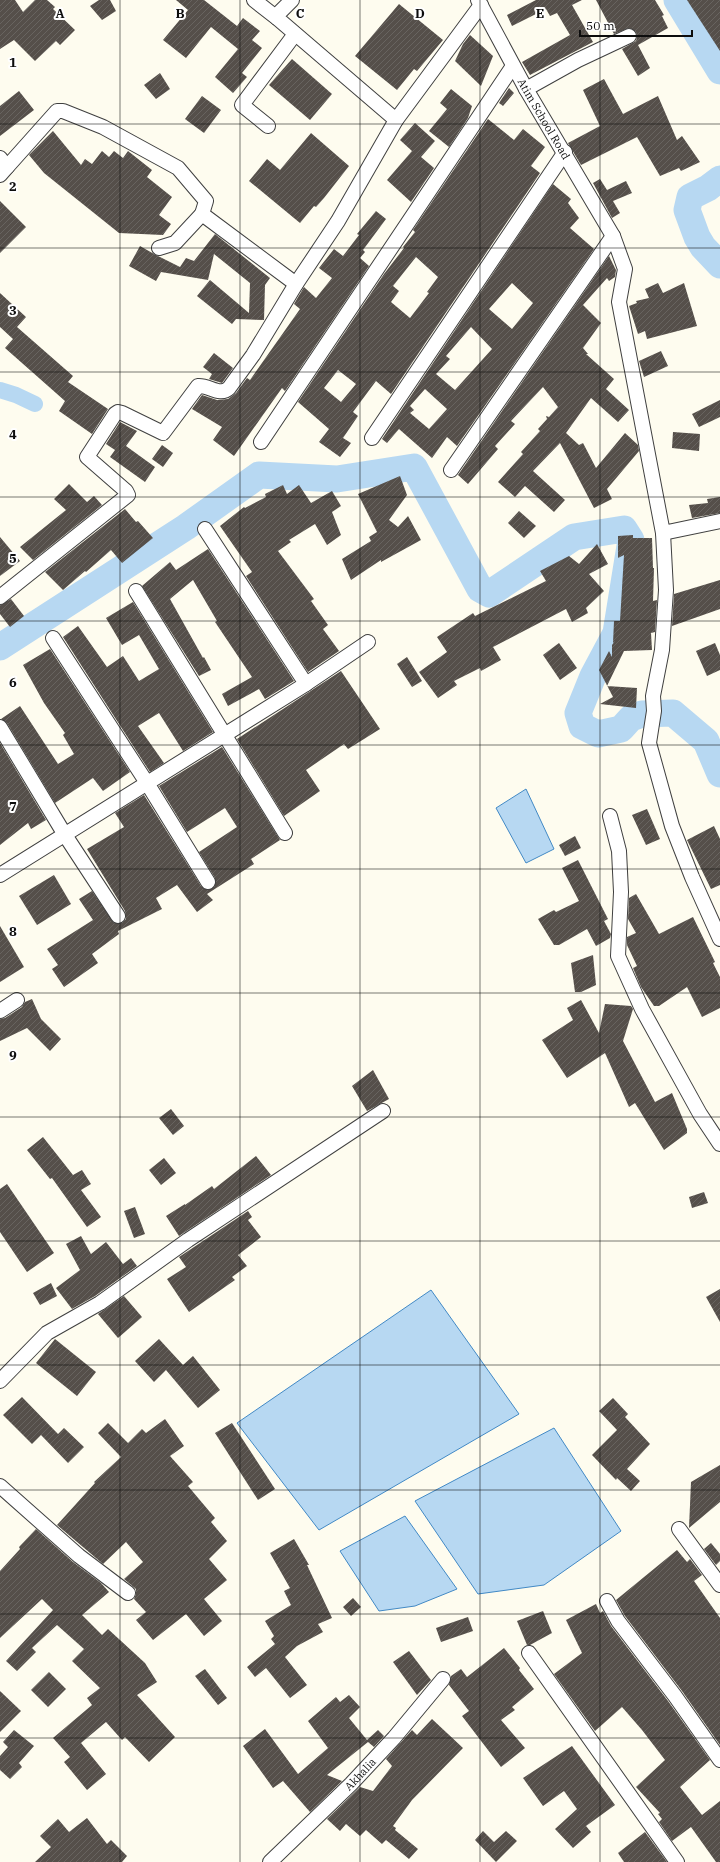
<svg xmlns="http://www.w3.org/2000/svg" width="720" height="1862" viewBox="0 0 720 1862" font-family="'IBM Plex Serif',serif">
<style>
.water{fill:#b7d8f2;stroke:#4289c5}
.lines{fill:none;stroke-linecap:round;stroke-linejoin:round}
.canal{stroke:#b7d8f2;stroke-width:16}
.river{stroke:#b7d8f2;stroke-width:27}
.building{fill:url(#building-hatch);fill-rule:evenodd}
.minor-casing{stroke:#404040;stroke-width:16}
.minor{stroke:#fff;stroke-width:14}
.grid{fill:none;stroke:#0d0d0d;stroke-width:1;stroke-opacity:0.55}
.labels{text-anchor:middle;stroke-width:4;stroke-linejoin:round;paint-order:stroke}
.street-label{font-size:11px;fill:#0d0d0d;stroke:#fff}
.grid-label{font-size:13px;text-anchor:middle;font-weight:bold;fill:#0d0d0d;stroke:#fff;stroke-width:4;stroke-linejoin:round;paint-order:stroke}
</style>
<defs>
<pattern id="building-hatch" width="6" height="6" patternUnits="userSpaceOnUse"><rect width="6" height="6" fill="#554f4a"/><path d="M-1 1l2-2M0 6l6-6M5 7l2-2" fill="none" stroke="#686460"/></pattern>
</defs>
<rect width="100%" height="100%" fill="#fefcef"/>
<g class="water">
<polygon points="526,789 554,849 526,863 496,808"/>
<polygon points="431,1290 519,1414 319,1530 237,1423"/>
<polygon points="554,1428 621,1531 544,1585 478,1594 415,1501"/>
<polygon points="405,1516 457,1589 415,1606 379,1611 340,1551"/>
</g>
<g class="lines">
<polyline class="canal" points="0,390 16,395 35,404"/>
<g class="river">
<polyline points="677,0 720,71"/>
<polyline points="720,179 708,188 690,197 687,210 697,237 703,247 720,265"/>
<polyline points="0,647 186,527 259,475 337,479 414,467 480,589 489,594 574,537 624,529 631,540 616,633 593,676 578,713 582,726 598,734 621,729 631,718 642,714 673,713 706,741 720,774"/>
</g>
</g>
<g class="building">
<polygon points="0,0 15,0 23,12 35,0 47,0 55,7 53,9 75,30 60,45 56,41 35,61 14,40 0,49"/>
<polygon points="99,0 110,0 116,11 102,20 90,6"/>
<polygon points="176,0 204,0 237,26 243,18 260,31 252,40 262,48 242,73 247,77 233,93 215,77 238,49 211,27 186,58 163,40 188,10"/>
<polygon points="536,0 582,0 572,5 593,42 530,75 522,62 570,35 557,13 550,16 546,9 512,26 507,15"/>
<polygon points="596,0 655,0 664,15 662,16 668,28 638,45 650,68 638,76 622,49 636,41 637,37 636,32 629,28 614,34"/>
<polygon points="687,0 720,0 720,51"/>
<polygon points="399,4 443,40 417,71 414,69 397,90 355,56"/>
<polygon points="470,35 493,56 481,86 455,61 463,44"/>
<polygon points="292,59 332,94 310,120 269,85"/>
<polygon points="160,73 170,89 156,99 144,85"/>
<polygon points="604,79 623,114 658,96 677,140 682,136 700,162 681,171 679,168 660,176 637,137 581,165 568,143 600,126 583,90"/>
<polygon points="509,88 514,93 503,106 499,103"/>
<polygon points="451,89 472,106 468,118 449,147 429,131 447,109 440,103"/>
<polygon points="19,91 34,110 0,136 0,106"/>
<polygon points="202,96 221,110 204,133 185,119"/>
<path d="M488,119L514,140L523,129L545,147L531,166L540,173L391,394L376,381L353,412L358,416L343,438L351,443L340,457L319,442L329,429L298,402L384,274L404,248L403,247L415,232L413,230ZM416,257L438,277L427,292L429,293L410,318L391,302L399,291L393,286ZM338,370L356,384L341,402L324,388Z"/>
<polygon points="415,123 435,141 421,157 434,168 411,202 387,180 412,151 400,140"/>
<polygon points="53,131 81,165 85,159 92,164 102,151 109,157 114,151 123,158 128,151 152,170 147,177 172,197 159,215 171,224 163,235 119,233 44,173 29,155"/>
<polygon points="311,133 349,166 324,198 316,207 314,206 300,223 249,181 267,159 280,170"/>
<polygon points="600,179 607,190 626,181 632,193 613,201 620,213 612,218 593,183"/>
<path d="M553,184L571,199L568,203L579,218L570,228L594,249L457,446L447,437L432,458L399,429L387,443L382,439ZM512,283L533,303L512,329L489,309ZM471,327L492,349L455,390L436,374L450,359L446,356ZM425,389L447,409L429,429L410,413L414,410L410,406Z"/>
<polygon points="0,201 26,227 0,253"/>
<polygon points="376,211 386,219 363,250 365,252 360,258 369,266 285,391 282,388 234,456 213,440 222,427 192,409 202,395 217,400 228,399 236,393 247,378 250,380 300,309 294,304 304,287 316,298 332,278 319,268 334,249 343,256 359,235 357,234"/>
<polygon points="215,234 270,278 265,285 264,320 236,319 232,324 197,296 210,280 249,313 250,283 214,254 208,280 161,272 156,281 129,266 140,246 154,254 180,267 186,258 194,261"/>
<polygon points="609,256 616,270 615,277 609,281 607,278 583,305 601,323 583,348 588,354 586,354 614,379 606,389 629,410 618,422 591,398 566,433 579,445 583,443 596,468 625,433 638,445 639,451 607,489 612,499 594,508 560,443 533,471 565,500 554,512 525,486 515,497 498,482 523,454 521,452 540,431 538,429 547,419 546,416 549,417 558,407 543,387 511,421 515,424 495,446 498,449 468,484 458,475"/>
<polygon points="658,283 663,293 684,283 697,326 647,339 645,331 638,334 629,306 637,303 636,301 649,298 645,289"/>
<polygon points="0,293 26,317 17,327 73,376 68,382 108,409 92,434 59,411 65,401 5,348 13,339 0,327"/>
<polygon points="661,351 668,366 644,377 639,361"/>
<polygon points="214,353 233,368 222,383 209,379 212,374 203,367"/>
<polygon points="720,400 720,417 699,427 692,414"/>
<polygon points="120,422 137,431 126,446 155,467 145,482 110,457 115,450 106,444"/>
<polygon points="673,432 700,434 699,451 672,448"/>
<polygon points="162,445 173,453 163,467 152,459"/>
<polygon points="400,476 407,495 389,520 398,527 408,516 421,540 381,562 381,560 351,580 342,559 371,541 369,537 377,532 358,494"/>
<polygon points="69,484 87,502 94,496 102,505 33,560 20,547 66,510 54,499"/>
<polygon points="283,485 287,494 299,485 311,503 332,491 341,506 332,512 341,535 327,545 315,524 289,540 291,542 278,551 314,599 311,601 328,625 323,629 339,651 308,672 246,576 252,572 220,526 244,507 245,508 266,497 265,494"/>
<polygon points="720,497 720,513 692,518 689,505 708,503 707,499"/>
<polygon points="125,509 136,522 138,521 153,538 122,563 111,550 86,572 85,571 63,590 45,572"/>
<polygon points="519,511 536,526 524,538 508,523"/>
<polygon points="633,535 633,538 652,538 653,568 654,568 653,601 657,600 655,632 651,633 652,650 624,651 607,686 637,688 636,708 600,704 613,697 599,670 609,651 612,657 612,645 615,641 613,643 614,621 620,621 624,555 618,558 618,536"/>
<polygon points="0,537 20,561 0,576"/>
<polygon points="597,544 608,564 589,574 604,591 586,608 588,613 572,622 566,609 493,647 501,660 481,671 480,668 454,681 457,685 438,698 419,672 447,652 437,637 473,613 475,616 546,581 540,571 569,556 579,564"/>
<polygon points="208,549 294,681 265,699 259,689 228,706 222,694 252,677 215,622 217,621 193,580 170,599 203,658 204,657 211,670 199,676 142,586 170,562 176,570"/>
<polygon points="720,580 720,609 672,626 674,594"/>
<polygon points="11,599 24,616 10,627 0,614 0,605"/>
<polygon points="133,602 213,732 183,751 159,713 138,726 164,763 150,772 63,637 78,626 107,667 123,656 139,681 159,669 139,635 122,645 106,618"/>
<polygon points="559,643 577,668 560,680 543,655"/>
<polygon points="715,643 720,655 720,670 707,676 696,651"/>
<polygon points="50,649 130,772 103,791 93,778 55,803 7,723 1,719 20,706 58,764 74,754 63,735 65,733 44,703 23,665"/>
<polygon points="407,657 422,681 412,687 397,664"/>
<polygon points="341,671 380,729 348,749 344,744 306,770 320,791 284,816 237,739"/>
<polygon points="0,743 46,820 31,829 28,823 0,845"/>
<polygon points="222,747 280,840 251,859 254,864 207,894 213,900 197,912 177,885 156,898 162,909 118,931 119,934 92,954 98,963 64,987 52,969 58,965 47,949 93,920 79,899 92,891 114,923 122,923 126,919 125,911 87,849 124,827 115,813 144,795 201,886 208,890 215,886 215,878 199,852 237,827 225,808 187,832 159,786"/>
<polygon points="647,809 660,839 646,845 632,815"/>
<polygon points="714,826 720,839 720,885 711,889 687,840"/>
<polygon points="575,836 581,848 565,856 559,845"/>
<polygon points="578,860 608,919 604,921 611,934 610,938 596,946 587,929 559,945 554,945 538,919 554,910 556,912 579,901 562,868"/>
<polygon points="54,875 71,904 37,925 19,896"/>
<polygon points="636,894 659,934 693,917 715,962 713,963 720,977 720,1008 702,1017 687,987 659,1006 654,1006 641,987 633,968 637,966 627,945 627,937 636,933 628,919 629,898"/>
<polygon points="0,926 24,967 0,982"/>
<polygon points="593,955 596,985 581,992 575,992 571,963"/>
<polygon points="32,999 41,1019 61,1039 50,1051 27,1028 0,1041 0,1019 5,1018 22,1007 25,1002"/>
<polygon points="581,1000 599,1033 605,1004 631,1006 633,1009 623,1041 655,1102 672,1093 687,1129 687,1133 664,1150 635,1103 629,1107 605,1053 567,1078 542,1040 573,1020 567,1008"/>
<polygon points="373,1070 389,1099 367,1111 352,1086"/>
<polygon points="171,1109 184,1126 173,1135 159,1118"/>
<polygon points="43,1137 73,1175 82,1170 91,1184 81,1190 101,1217 87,1227 52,1178 50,1179 27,1150"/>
<polygon points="256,1156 271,1175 179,1236 166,1216 185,1204 185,1205 212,1186 214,1189"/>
<polygon points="164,1158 176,1173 161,1185 149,1170"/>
<polygon points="7,1184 54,1253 27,1272 0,1232 0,1189"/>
<polygon points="704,1192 708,1203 692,1208 689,1197"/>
<polygon points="135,1207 145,1234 134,1238 124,1211"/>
<polygon points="248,1211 252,1217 248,1220 261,1237 238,1255 247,1266 232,1277 235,1280 189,1312 167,1279 186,1267 179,1257"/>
<polygon points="81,1236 91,1254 106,1242 123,1264 131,1258 137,1266 95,1296 72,1309 56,1288 80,1270 66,1244"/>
<polygon points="51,1283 57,1296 40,1305 33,1293"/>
<polygon points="720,1289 720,1322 706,1297"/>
<polygon points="124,1296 142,1317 118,1338 98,1314"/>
<polygon points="55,1339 96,1372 77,1396 36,1363"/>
<polygon points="159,1339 183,1365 193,1356 220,1390 198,1408 166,1370 154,1382 135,1361"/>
<polygon points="22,1397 58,1434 64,1428 84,1447 68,1463 41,1435 32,1444 3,1415"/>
<polygon points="613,1398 628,1414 625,1417 650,1444 627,1469 640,1481 631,1491 617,1478 616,1480 592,1455 617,1430 599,1411"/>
<polygon points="165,1419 184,1446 170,1456 193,1482 188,1486 215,1518 211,1522 227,1541 209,1559 227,1580 204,1599 222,1621 204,1636 186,1614 153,1640 136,1620 146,1612 134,1599 136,1594 136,1589 124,1579 143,1562 126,1542 103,1564 57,1525 95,1483 94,1482 121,1457 98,1433 108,1423 128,1443 142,1429 146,1433"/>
<polygon points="232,1423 275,1489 258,1500 215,1433"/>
<polygon points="720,1465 720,1502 689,1528 691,1482"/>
<polygon points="36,1529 73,1562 101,1583 109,1592 82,1615 102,1635 108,1629 145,1663 157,1682 137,1695 175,1737 149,1762 125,1737 122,1740 106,1722 81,1743 106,1774 87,1790 64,1762 70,1757 53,1738 92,1705 87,1698 100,1688 72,1661 84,1649 57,1625 32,1648 36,1652 17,1671 6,1661 53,1610 42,1599 0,1638 0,1571 20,1549 19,1547"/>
<polygon points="294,1539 309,1565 307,1565 332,1618 318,1624 323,1632 297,1646 285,1657 307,1685 290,1698 266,1668 255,1677 247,1667 275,1644 271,1639 274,1636 265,1621 291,1605 284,1591 290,1588 270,1553"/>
<polygon points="711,1543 720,1554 720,1561 716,1565 704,1549"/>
<polygon points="677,1550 687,1562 690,1559 702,1575 694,1581 720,1618 720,1745 682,1691 625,1616 616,1600"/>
<polygon points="353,1598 361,1607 351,1616 343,1607"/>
<polygon points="596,1604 600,1613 603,1611 611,1626 668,1701 710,1760 680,1787 702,1815 720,1801 720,1862 716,1862 691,1827 672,1841 659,1822 662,1819 658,1814 660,1813 636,1787 665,1760 642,1730 622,1707 595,1731 554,1674 582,1653 566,1620"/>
<polygon points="543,1611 552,1633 530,1645 527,1645 517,1621"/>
<polygon points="468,1617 473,1631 441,1642 436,1628"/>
<polygon points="504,1648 520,1668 519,1670 534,1689 512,1707 515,1710 501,1720 525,1748 501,1767 462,1716 469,1711 449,1685 451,1676 461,1669 467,1677"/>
<polygon points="409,1651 431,1680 417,1695 393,1662"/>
<polygon points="205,1669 227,1698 218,1705 195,1676"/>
<polygon points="49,1672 66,1689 48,1707 31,1690"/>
<polygon points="0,1691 21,1711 0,1732"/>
<polygon points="349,1695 360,1707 349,1718 367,1740 378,1730 384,1736 374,1747 368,1742 327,1775 342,1781 310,1812 283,1781 273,1788 243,1746 265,1729 298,1774 328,1748 308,1721 336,1697 340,1702"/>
<polygon points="432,1719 463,1748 412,1800 393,1826 396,1828 395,1830 418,1849 409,1859 386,1840 382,1844 366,1830 360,1836 346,1824 340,1831 327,1819 360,1787 373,1791 392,1766 386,1759 412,1730 417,1735"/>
<polygon points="14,1730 34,1746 19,1763 22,1767 10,1779 0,1770 0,1756 8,1747 3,1742"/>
<polygon points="572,1746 615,1805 586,1826 591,1832 573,1848 555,1829 577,1809 564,1791 543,1806 523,1778"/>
<polygon points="87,1818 107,1844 111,1840 127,1856 122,1862 35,1862 51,1847 40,1836 58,1819 69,1832"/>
<polygon points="483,1831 494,1842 506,1831 517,1841 496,1862 475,1840"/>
<polygon points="645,1832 667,1862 624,1862 618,1853"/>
</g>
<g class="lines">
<defs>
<g id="minor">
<polyline points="254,0 277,18"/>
<polyline points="292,0 277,15 277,18 396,120"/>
<path id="s1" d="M478,0L526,89L613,236L625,269L619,302L663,533L720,521"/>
<polyline points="526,89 578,60 629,36"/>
<polyline points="268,126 242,105 295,34"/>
<polyline points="0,158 7,167 0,175"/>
<polyline points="7,167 57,111 63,111 103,127 178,168 206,201 202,214"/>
<polyline points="159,248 175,243 202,214 296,284"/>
<polyline points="372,438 565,152"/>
<polyline points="261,442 513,66"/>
<polyline points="451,470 613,236"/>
<polyline points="663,533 666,590 662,650 653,696 654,711 649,743 672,826 692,877 720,939"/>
<polyline points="136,591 285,833"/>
<path d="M0,597L128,495L126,491L87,457L115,414L118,412L122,413L163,433L198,386C209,385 220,397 229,388L253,355L296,284L338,221L396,120L481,5"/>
<polyline points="53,638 147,783 208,882"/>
<polyline points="306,684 368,642"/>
<polyline points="0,727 65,835 118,916"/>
<polyline points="610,816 619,851 621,892 618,956 642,1009 700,1114 720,1144"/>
<polyline points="0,875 306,684 205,529"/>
<polyline points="0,1011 17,1000"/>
<polyline points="0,1381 47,1333 100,1303 188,1240 383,1111"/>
<polyline points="0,1486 79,1556 128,1593"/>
<polyline points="679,1529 720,1585"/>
<polyline points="607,1601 618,1621 675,1696 720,1760"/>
<polyline points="529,1653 677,1862"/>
<path id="s2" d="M270,1862L351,1784L394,1738L443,1679"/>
</g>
</defs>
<use href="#minor" class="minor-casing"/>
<use href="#minor" class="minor"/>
</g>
<path class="grid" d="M120,0V1862M240,0V1862M360,0V1862M480,0V1862M600,0V1862M0,124H720M0,248H720M0,372H720M0,497H720M0,621H720M0,745H720M0,869H720M0,993H720M0,1117H720M0,1241H720M0,1365H720M0,1490H720M0,1614H720M0,1738H720"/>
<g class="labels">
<g class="street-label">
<text dy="4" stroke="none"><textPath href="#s1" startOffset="136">Atim School Road</textPath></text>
<text dy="4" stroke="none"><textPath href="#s2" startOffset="126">Akhalia</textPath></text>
</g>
</g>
<g class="grid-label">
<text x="60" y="18">A</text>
<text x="180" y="18">B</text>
<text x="300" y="18">C</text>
<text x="420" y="18">D</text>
<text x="540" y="18">E</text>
<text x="13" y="67">1</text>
<text x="13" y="191">2</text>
<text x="13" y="315">3</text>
<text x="13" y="439">4</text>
<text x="13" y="563">5</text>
<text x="13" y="687">6</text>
<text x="13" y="811">7</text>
<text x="13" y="936">8</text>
<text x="13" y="1060">9</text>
</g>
<path d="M580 30v6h112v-6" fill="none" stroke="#0d0d0d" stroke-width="2"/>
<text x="586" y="30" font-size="12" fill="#0d0d0d" stroke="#ffffff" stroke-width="3" paint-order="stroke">50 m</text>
</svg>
